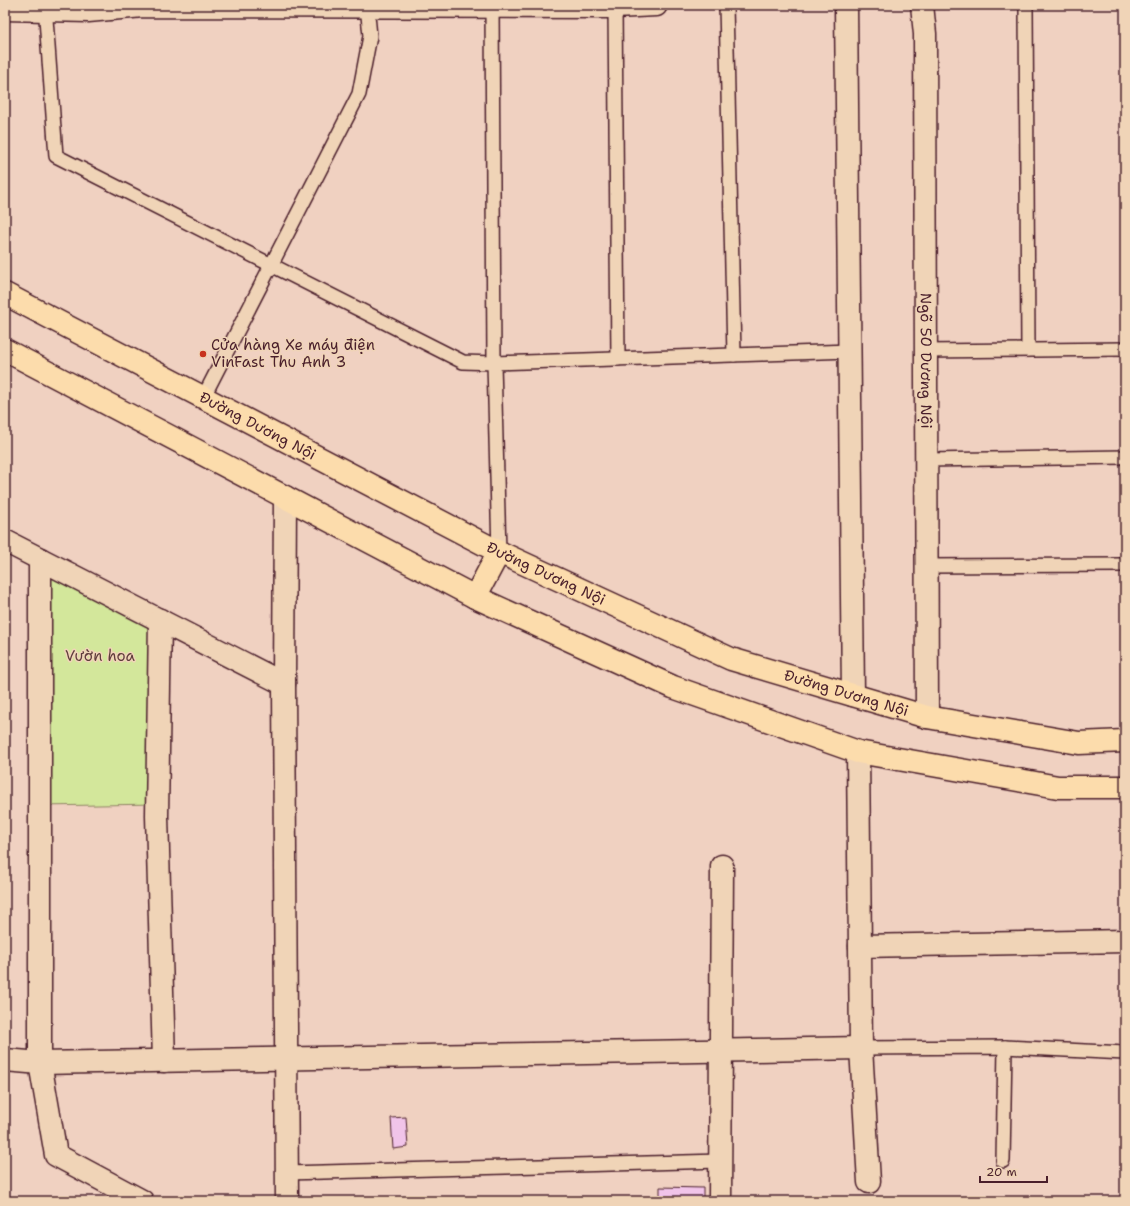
<svg xmlns="http://www.w3.org/2000/svg" width="1130" height="1206" viewBox="0 0 1130 1206" font-family="'Shantell Sans',sans-serif">
<style>
.green{fill:#d3e79b;stroke:#8e8363}
.building{fill:#f1c4e9;stroke:#4a1f2b}
.lines{fill:none;stroke-linecap:round;stroke-linejoin:round}
.lane-casing{stroke:#4a1f2b;stroke-width:16}
.street-casing{stroke:#4a1f2b;stroke-width:25}
.primary-casing{stroke:#4a1f2b;stroke-width:25}
.lane{stroke:#f0d4b7;stroke-width:13}
.street{stroke:#f0d4b7;stroke-width:22}
.primary{stroke:#fcdcac;stroke-width:22}
.poi-dot{fill:#c8321e;stroke:#f0d4b7;stroke-width:1.5}
.labels{text-anchor:middle;stroke-width:3;stroke-linejoin:round;paint-order:stroke}
.poi-label{font-size:15px;fill:#4a1f2b;stroke:#f0d4b7;text-anchor:start}
.street-label{font-size:15px;fill:#4a1f2b;stroke:#f0d4b7}
.park-label{font-size:15px;fill:#5f3d3c;stroke:#f0d4b7}
</style>
<rect width="100%" height="100%" fill="#f0d1c1"/>
<filter id="ink" filterUnits="userSpaceOnUse"><feTurbulence type="fractalNoise" baseFrequency=".025" numOctaves="2"/><feDisplacementMap in="SourceGraphic" scale="8" xChannelSelector="R" yChannelSelector="G"/><feConvolveMatrix kernelMatrix="1 2 1 2 8 2 1 2 1" color-interpolation-filters="sRGB"/></filter>
<g filter="url(#ink)">
<polygon class="green" points="42,561 158,621 156,804 42,806"/>
<g class="building">
<polygon points="406,1117 408,1147 393,1149 391,1118"/>
<polygon points="660,1187 703,1188 703,1201 660,1200"/>
</g>
<g class="lines">
<defs>
<g id="lane">
<polyline points="45,5 56,156 463,362 494,363 850,351"/>
<polyline points="492,5 494,363 499,552"/>
<polyline points="726,5 734,355"/>
<polyline points="1026,5 1028,350"/>
<polyline points="615,7 618,359"/>
<polyline points="925,351 1125,349"/>
<polyline points="203,398 359,94 370,36 367,5"/>
<polyline points="926,460 1125,457"/>
<polyline points="926,566 1125,565"/>
<polyline points="861,1048 1005,1047 1125,1053"/>
<polyline points="1003,1161 1005,1047"/>
<polyline points="287,1173 720,1161"/>
</g>
<g id="street">
<polyline points="846,5 853,695"/>
<path id="s1" d="M922,5L925,34L927,717"/>
<polyline points="5,9 88,11 143,6 615,7 656,5"/>
<polyline points="285,497 284,684 287,1201"/>
<polyline points="5,541 284,684"/>
<polyline points="40,559 40,1063 56,1155 142,1201"/>
<polyline points="160,620 157,816 164,1061"/>
<polyline points="858,752 861,1048 869,1182"/>
<polyline points="860,946 1125,941"/>
<polyline points="5,1060 40,1063 861,1048"/>
<polyline points="720,1201 722,866"/>
</g>
<g id="primary">
<path id="s2" d="M5,294L499,552L731,659L927,717L1079,743L1125,741"/>
<polyline points="5,350 475,597 673,687 858,752 1058,787 1125,787"/>
<polyline points="475,597 499,552"/>
</g>
</defs>
<use href="#lane" class="lane-casing"/>
<use href="#street" class="street-casing"/>
<use href="#primary" class="primary-casing"/>
<use href="#lane" class="lane"/>
<use href="#street" class="street"/>
<use href="#primary" class="primary"/>
</g>
</g>
<circle class="poi-dot" cx="203" cy="354" r="4"/>
<g class="labels">
<g class="poi-label">
<text x="211" y="350">Cửa hàng Xe máy điện<tspan x="211" dy="17">VinFast Thu Anh 3</tspan></text>
</g>
<g class="street-label">
<text dy="5" stroke="none"><textPath href="#s1" startOffset="356">Ngõ 50 Dương Nội</textPath></text>
<text dy="5" stroke="none"><textPath href="#s2" startOffset="285">Đường Dương Nội</textPath></text>
<text dy="5" stroke="none"><textPath href="#s2" startOffset="609">Đường Dương Nội</textPath></text>
<text dy="5" stroke="none"><textPath href="#s2" startOffset="933">Đường Dương Nội</textPath></text>
</g>
<g class="park-label">
<text x="100" y="661">Vườn hoa</text>
</g>
</g>
<rect width="1130" height="1206" fill="none" stroke="#f0d4b7" stroke-width="20"/>
<rect x="10" y="10" width="1110" height="1186" fill="none" stroke="#4a1f2b" stroke-width="1.5" filter="url(#ink)"/>
<path d="M980 1176v6h67v-6" fill="none" stroke="#4a1f2b" stroke-width="2"/>
<text x="986" y="1176" font-size="12" fill="#4a1f2b" stroke="#f0d4b7" stroke-width="3" paint-order="stroke">20 m</text>
</svg>
